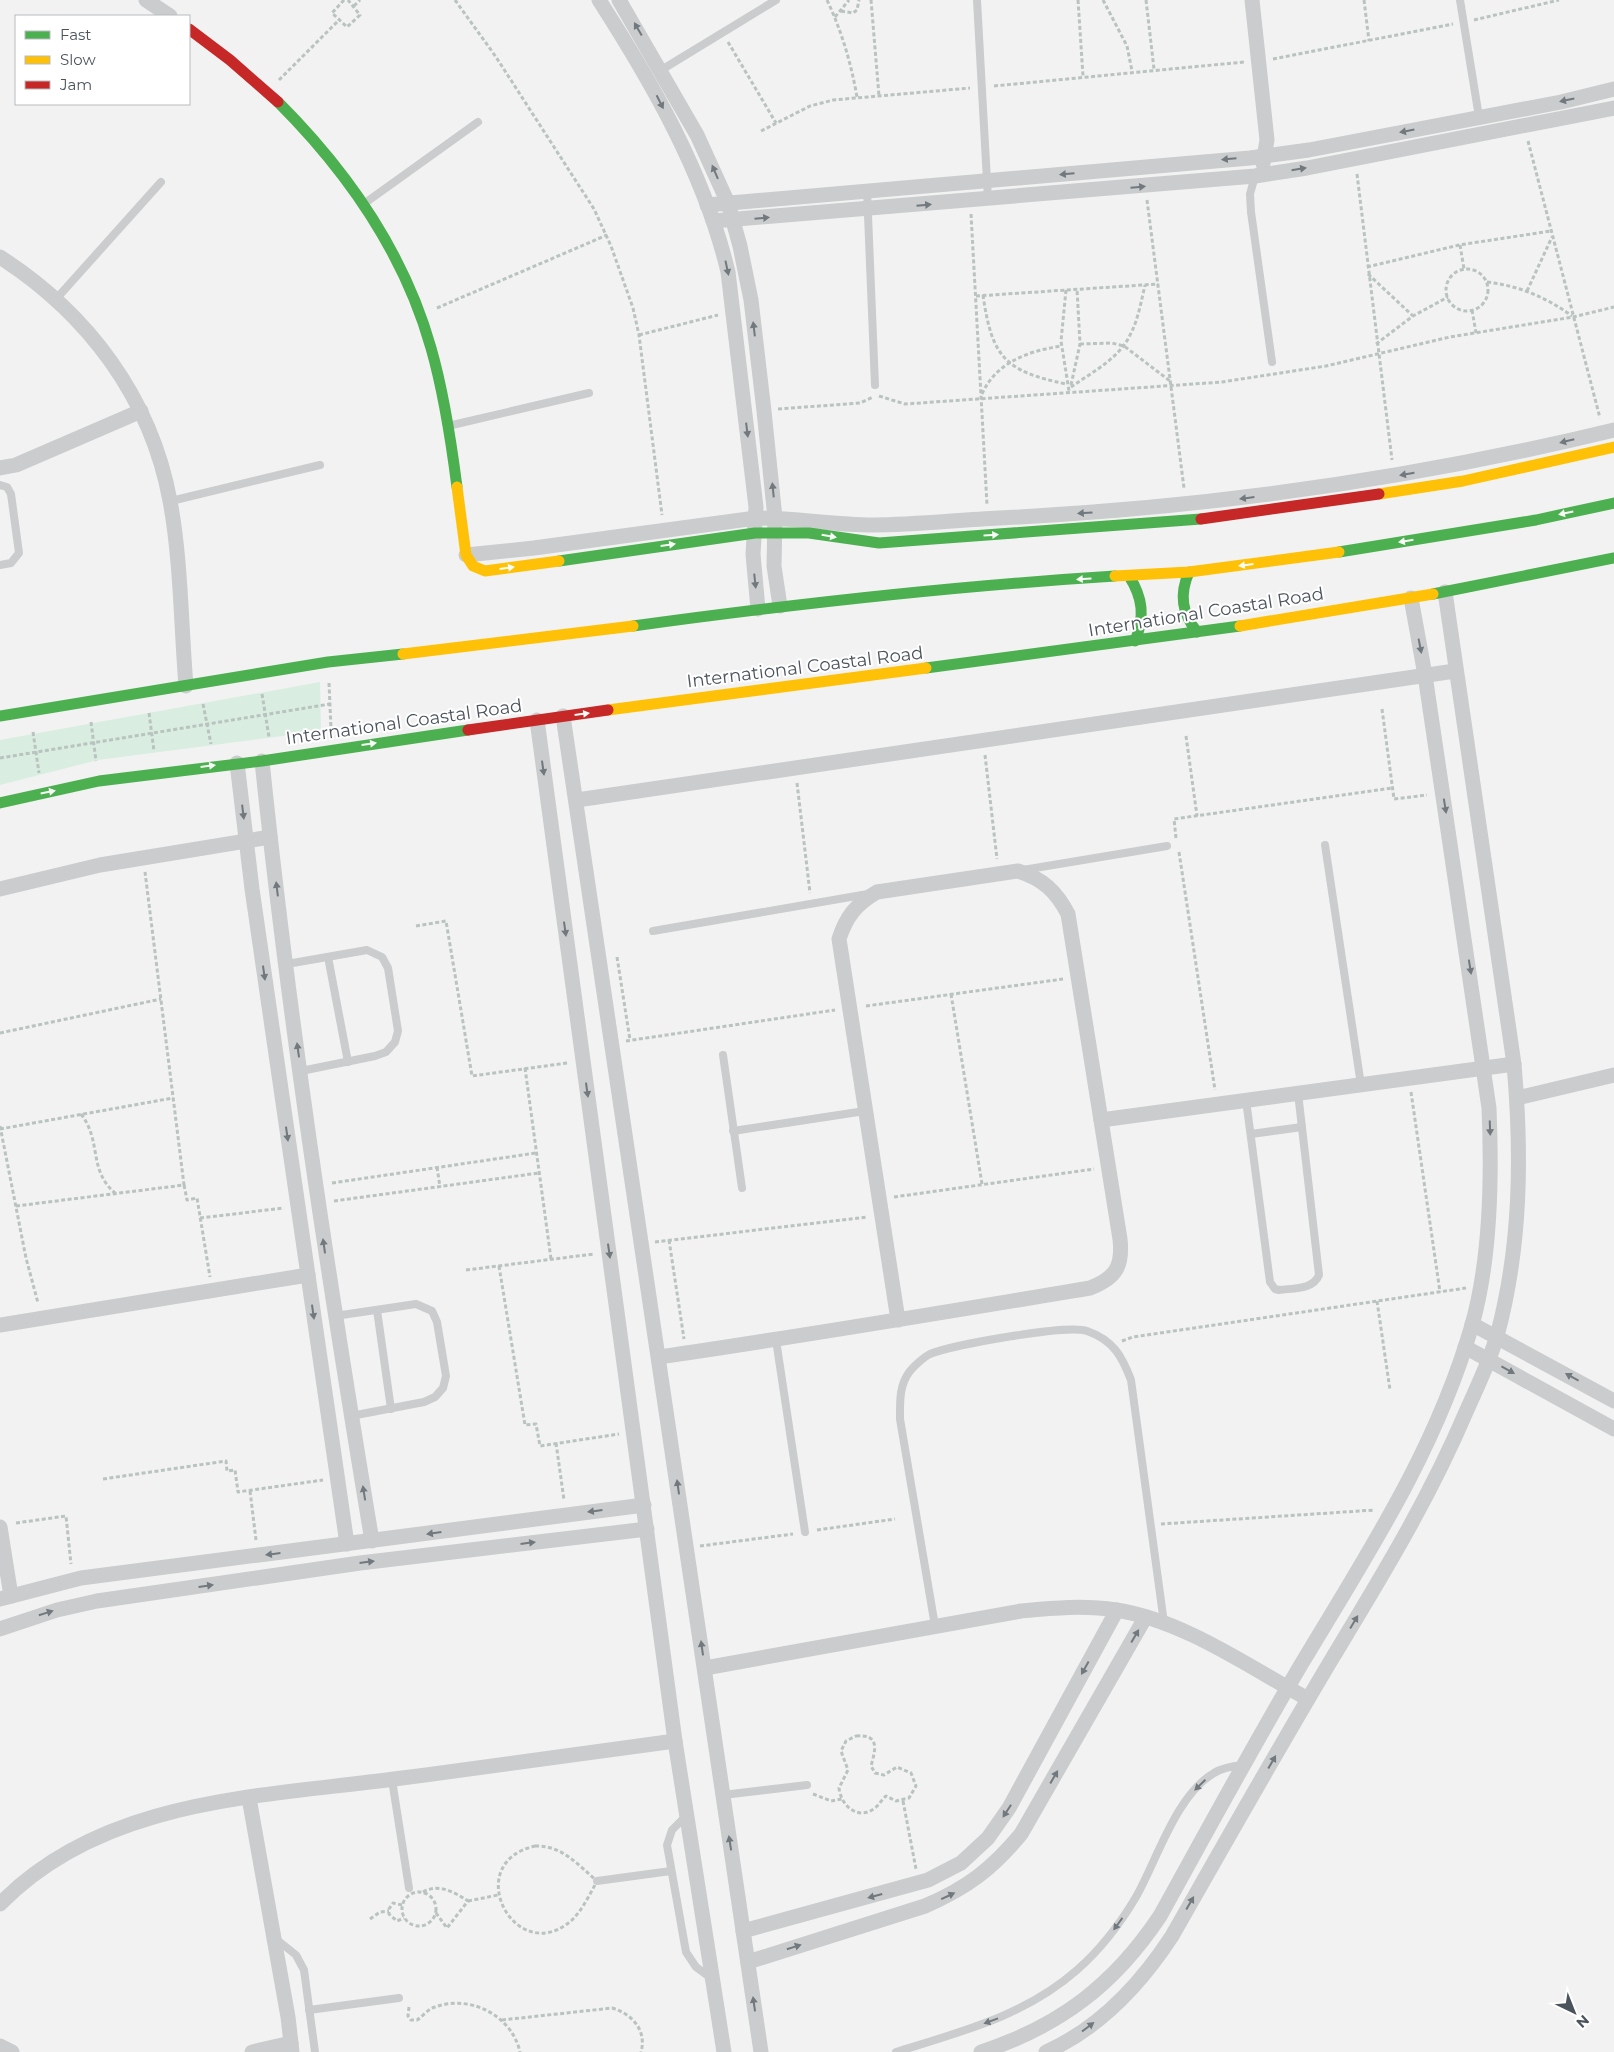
<svg xmlns="http://www.w3.org/2000/svg" width="1614" height="2052" viewBox="0 0 1614 2052" font-family="Montserrat,sans-serif">
<style>
.green{fill:#d9eee1}
.lines{fill:none;stroke-linecap:round;stroke-linejoin:round}
.path{stroke:#b9c3c0;stroke-width:3;stroke-dasharray:4 2.5;stroke-linecap:butt}
.lane{stroke:#cacccd;stroke-width:8}
.street{stroke:#cacccd;stroke-width:15}
.fast{stroke:#4caf50;stroke-width:11}
.slow{stroke:#ffc107;stroke-width:11}
.jam{stroke:#c62828;stroke-width:11}
.oneway{fill:#71787e}
.oneway2{fill:#f6fbf6}
.labels{text-anchor:middle;stroke-width:4;stroke-linejoin:round;paint-order:stroke}
.street-label{font-size:18px;fill:#4b545c;stroke:#fff}
</style>
<rect width="100%" height="100%" fill="#f2f2f2"/>
<polygon class="green" points="320,682 321,731 98,760 0,785 0,740"/>
<g class="lines">
<g class="path">
<polyline points="344,0 332,13 347,27 360,15 348,0"/>
<polyline points="455,0 496,57 594,209 611,246 633,308 639,335 662,515"/>
<path d="M827,0C842,32 851,63 857,97"/>
<polyline points="871,0 879,96"/>
<polyline points="1078,0 1083,76"/>
<polyline points="1103,0 1127,46 1132,71"/>
<polyline points="1146,0 1154,69"/>
<polyline points="1364,0 1369,41"/>
<polyline points="354,6 360,0"/>
<polyline points="841,11 853,13 857,10 859,0"/>
<polyline points="835,17 849,0"/>
<polyline points="1474,20 1559,0"/>
<polyline points="728,42 776,123"/>
<polyline points="1273,59 1453,24"/>
<polyline points="279,80 339,20"/>
<polyline points="994,86 1244,62"/>
<polyline points="761,131 810,106 833,100 970,88"/>
<polyline points="1528,141 1600,418"/>
<polyline points="1357,174 1392,460"/>
<polyline points="1147,200 1184,488"/>
<polyline points="971,214 987,505"/>
<polyline points="1460,245 1464,269"/>
<polyline points="1367,267 1459,245 1551,231"/>
<circle cx="1467" cy="290" r="21"/>
<polyline points="1368,274 1413,316"/>
<path d="M1487,282C1519,286 1546,297 1572,316"/>
<polyline points="1066,290 1061,341 1069,391"/>
<polyline points="1527,291 1552,237"/>
<path d="M983,295C992,358 1005,371 1066,384"/>
<polyline points="976,296 1158,284"/>
<polyline points="437,308 607,235"/>
<polyline points="1472,310 1476,333"/>
<polyline points="639,335 718,315"/>
<polyline points="1080,344 1112,343 1124,346 1170,381"/>
<polyline points="1376,344 1413,316 1448,297"/>
<polyline points="1071,385 1080,344 1077,289"/>
<path d="M1071,387C1091,373 1118,359 1129,337C1138,321 1141,302 1145,285"/>
<path d="M982,394C996,362 1029,351 1061,346"/>
<polyline points="879,396 905,404 1222,382 1326,366 1450,337 1573,317 1614,307"/>
<polyline points="778,409 860,403 873,397"/>
<polyline points="329,683 331,729"/>
<polyline points="262,694 269,737"/>
<polyline points="203,704 211,744"/>
<polyline points="1382,709 1394,799 1427,795"/>
<polyline points="149,713 154,751"/>
<polyline points="91,722 96,761"/>
<polyline points="33,732 39,773"/>
<polyline points="1186,736 1197,816"/>
<polyline points="985,755 997,859"/>
<polyline points="0,758 330,704"/>
<polyline points="797,783 810,893"/>
<polyline points="1176,838 1174,819 1392,788"/>
<polyline points="1179,852 1215,1090"/>
<polyline points="416,926 446,921 472,1076 567,1063"/>
<polyline points="617,957 630,1040"/>
<polyline points="951,994 982,1184"/>
<polyline points="866,1006 1063,979"/>
<polyline points="0,1033 161,999"/>
<polyline points="626,1041 835,1010"/>
<polyline points="525,1068 551,1259"/>
<polyline points="1411,1092 1440,1292"/>
<path d="M81,1114C102,1141 88,1170 115,1193"/>
<polyline points="0,1126 26,1258 38,1303"/>
<polyline points="0,1129 173,1098"/>
<polyline points="437,1167 440,1187"/>
<polyline points="332,1183 536,1153"/>
<polyline points="184,1185 187,1200 197,1198 210,1277"/>
<polyline points="894,1197 1094,1169"/>
<polyline points="334,1201 539,1173"/>
<polyline points="16,1206 184,1185 145,872"/>
<polyline points="200,1218 284,1208"/>
<polyline points="669,1240 684,1339"/>
<polyline points="655,1242 867,1217"/>
<polyline points="499,1266 525,1425 536,1424 540,1446 619,1434"/>
<polyline points="466,1270 594,1254"/>
<polyline points="1377,1301 1390,1390"/>
<polyline points="1122,1341 1133,1337 1466,1288"/>
<polyline points="556,1443 564,1500"/>
<polyline points="103,1479 226,1461 227,1471 235,1470 238,1492 323,1480"/>
<polyline points="250,1491 256,1540"/>
<polyline points="16,1523 66,1516 71,1564"/>
<polyline points="1161,1524 1375,1510"/>
<polyline points="817,1530 895,1519"/>
<polyline points="700,1546 793,1534"/>
<path d="M856,1736C881,1734 875,1751 871,1766L875,1773L884,1775L897,1767L911,1773L916,1786L909,1798L896,1801L886,1796C882,1799 880,1804 875,1808C858,1821 841,1806 839,1788L848,1770L841,1751L846,1741Z"/>
<polyline points="813,1794 831,1801 842,1799"/>
<polyline points="903,1801 916,1869"/>
<path d="M535,1846C562,1845 578,1865 597,1881C590,1894 583,1909 572,1920C516,1970 459,1863 535,1846Z"/>
<circle cx="419" cy="1909" r="17"/>
<path d="M423,1892C439,1883 454,1892 468,1901L447,1928L436,1913"/>
<polyline points="468,1901 498,1895"/>
<polyline points="402,1905 393,1903 389,1909 389,1914 397,1921 404,1918"/>
<polyline points="370,1919 380,1912 389,1911"/>
<path d="M409,2007L408,2016L411,2020H417C423,2016 428,2009 435,2007C471,1994 512,2016 520,2052"/>
<path d="M502,2020L612,2008C632,2014 647,2030 641,2052"/>
</g>
<g class="lane">
<polyline points="977,0 988,199"/>
<polyline points="1460,0 1479,117"/>
<polyline points="658,72 776,0"/>
<polyline points="1255,176 1250,194 1251,212 1272,362"/>
<polyline points="867,191 875,385"/>
<polyline points="365,203 478,122"/>
<polyline points="57,298 161,182"/>
<polyline points="448,426 589,393"/>
<polyline points="0,485 7,487 11,494 19,553 11,563 0,565"/>
<polyline points="171,501 320,465"/>
<polyline points="1325,845 1361,1085"/>
<polyline points="1023,870 1167,846"/>
<polyline points="653,931 868,894"/>
<polyline points="328,957 348,1062"/>
<polyline points="287,964 367,950 382,957 388,968 398,1031 395,1042 386,1052 375,1056 301,1071"/>
<polyline points="723,1055 742,1188"/>
<path d="M1246,1100L1270,1282L1275,1289L1279,1290C1293,1288 1313,1290 1319,1275L1298,1093"/>
<polyline points="733,1131 865,1111"/>
<polyline points="1251,1134 1302,1127"/>
<polyline points="377,1310 391,1409"/>
<polyline points="335,1316 416,1304 432,1311 437,1322 446,1376 443,1388 435,1397 424,1402 351,1416"/>
<polyline points="776,1340 805,1532"/>
<path d="M935,1626L900,1419C900,1402 899,1385 910,1371C914,1366 924,1357 930,1354C952,1345 1067,1324 1087,1331C1113,1340 1122,1356 1131,1380L1164,1623"/>
<polyline points="392,1780 409,1888"/>
<polyline points="723,1795 807,1785"/>
<polyline points="687,1815 672,1830 667,1845 686,1952 696,1967 711,1978"/>
<polyline points="597,1881 671,1871"/>
<polyline points="276,1939 296,1955 304,1970 315,2052"/>
<polyline points="309,2010 399,1998"/>
<path d="M896,2052C960,2032 1025,2016 1077,1970C1101,1949 1120,1924 1136,1897C1157,1860 1176,1795 1214,1773C1222,1768 1233,1766 1243,1765"/>
</g>
<g class="street">
<polyline points="146,0 170,16"/>
<path d="M599,0C653,84 705,175 728,272L756,507L753,554L758,609"/>
<polyline points="619,0 697,135 728,203 740,246 751,300 764,411 775,518 774,566 780,606"/>
<polyline points="1252,0 1267,140 1263,164"/>
<polyline points="707,205 1250,158 1309,150 1561,102 1614,89"/>
<polyline points="713,221 1255,176 1307,168 1614,108"/>
<path d="M0,257C87,313 151,397 170,501C181,559 181,626 186,686"/>
<polyline points="0,468 16,465 141,411"/>
<path d="M466,555L534,548L756,518C795,518 834,525 873,525C915,525 957,520 999,518C1207,508 1412,479 1614,430"/>
<polyline points="563,716 761,2052"/>
<polyline points="537,720 675,1741 724,2052"/>
<path d="M262,761C289,1022 329,1282 372,1541"/>
<polyline points="237,763 252,889 347,1544"/>
<polyline points="577,800 1455,671"/>
<polyline points="0,889 100,865 270,837"/>
<polyline points="1517,1098 1614,1075"/>
<polyline points="1101,1120 1514,1064"/>
<polyline points="1472,1324 1614,1401"/>
<polyline points="0,1325 308,1275"/>
<polyline points="1465,1347 1614,1429"/>
<path d="M659,1357C803,1336 946,1312 1090,1288C1116,1278 1123,1266 1120,1239L1068,914C1056,891 1043,879 1018,871L877,892C856,904 846,917 839,939L898,1320"/>
<polyline points="0,1527 11,1596"/>
<polyline points="0,1599 81,1578 644,1505"/>
<polyline points="0,1629 57,1610 97,1601 360,1563 647,1529"/>
<path d="M705,1668L1021,1611C1053,1608 1084,1605 1116,1610C1183,1620 1249,1667 1308,1699"/>
<polyline points="249,1798 288,2017 292,2052"/>
<path d="M0,1904C102,1799 258,1797 394,1779C488,1767 582,1754 675,1741"/>
<polyline points="743,1931 928,1880 961,1863 988,1838 1009,1808 1117,1610"/>
<path d="M748,1962L925,1906C967,1888 992,1869 1021,1834L1145,1618"/>
<polyline points="0,2046 12,2052"/>
<polyline points="252,2052 291,2043"/>
<path d="M981,2052C1060,2026 1114,1985 1160,1916C1207,1831 1253,1746 1302,1663C1368,1553 1436,1450 1472,1325C1491,1258 1492,1177 1489,1108L1425,675L1411,598"/>
<path d="M1046,2052C1100,2028 1140,1985 1172,1936C1225,1843 1278,1749 1333,1657C1382,1576 1429,1499 1466,1412C1477,1387 1489,1363 1497,1336C1521,1247 1522,1156 1514,1064L1445,592"/>
</g>
<g class="fast">
<path d="M278,102C348,172 404,252 431,348C444,393 451,440 457,487"/>
<polyline points="1339,552 1536,520 1614,503"/>
<polyline points="559,561 755,533 809,533 879,543 1201,519"/>
<path d="M1189,572C1179,595 1182,613 1197,632"/>
<path d="M1129,576C1143,598 1145,617 1135,641"/>
<polyline points="1433,594 1614,558"/>
<path d="M633,626C793,604 954,586 1115,576"/>
<polyline points="926,668 1240,626"/>
<polyline points="0,716 328,662 403,654"/>
<polyline points="0,803 99,781 262,761 468,730"/>
</g>
<g class="slow">
<polyline points="457,487 466,555 473,566 485,571 559,561"/>
<polyline points="1379,494 1463,481 1614,447"/>
<polyline points="1115,576 1189,572 1339,552"/>
<polyline points="1240,626 1433,594"/>
<polyline points="403,654 633,626"/>
<polyline points="608,710 926,668"/>
</g>
<g class="jam">
<polyline points="189,29 230,60 278,102"/>
<polyline points="1201,519 1379,494"/>
<polyline points="468,730 608,710"/>
</g>
</g>
<defs><path id="oneway-solid" d="M-6-.8H1V-3.2L6.5 0L1 3.2V.8H-6Z" transform="scale(1.25)"/></defs>
<g class="oneway">
<use href="#oneway-solid" transform="translate(638 29) rotate(-120)"/>
<use href="#oneway-solid" transform="translate(1567 100) rotate(168)"/>
<use href="#oneway-solid" transform="translate(660 102) rotate(63)"/>
<use href="#oneway-solid" transform="translate(1407 131) rotate(169)"/>
<use href="#oneway-solid" transform="translate(1229 159) rotate(175)"/>
<use href="#oneway-solid" transform="translate(1299 169) rotate(-9)"/>
<use href="#oneway-solid" transform="translate(715 172) rotate(-113)"/>
<use href="#oneway-solid" transform="translate(1067 174) rotate(175)"/>
<use href="#oneway-solid" transform="translate(1138 187) rotate(-5)"/>
<use href="#oneway-solid" transform="translate(924 205) rotate(-5)"/>
<use href="#oneway-solid" transform="translate(762 218) rotate(-5)"/>
<use href="#oneway-solid" transform="translate(727 268) rotate(78)"/>
<use href="#oneway-solid" transform="translate(754 329) rotate(-97)"/>
<use href="#oneway-solid" transform="translate(747 430) rotate(83)"/>
<use href="#oneway-solid" transform="translate(1567 441) rotate(166)"/>
<use href="#oneway-solid" transform="translate(1407 474) rotate(170)"/>
<use href="#oneway-solid" transform="translate(773 490) rotate(-96)"/>
<use href="#oneway-solid" transform="translate(1247 498) rotate(173)"/>
<use href="#oneway-solid" transform="translate(1085 513) rotate(176)"/>
<use href="#oneway-solid" transform="translate(755 581) rotate(84)"/>
<use href="#oneway-solid" transform="translate(1420 646) rotate(79)"/>
<use href="#oneway-solid" transform="translate(543 768) rotate(82)"/>
<use href="#oneway-solid" transform="translate(1445 806) rotate(81)"/>
<use href="#oneway-solid" transform="translate(243 812) rotate(83)"/>
<use href="#oneway-solid" transform="translate(277 889) rotate(-97)"/>
<use href="#oneway-solid" transform="translate(565 929) rotate(82)"/>
<use href="#oneway-solid" transform="translate(1470 967) rotate(81)"/>
<use href="#oneway-solid" transform="translate(264 973) rotate(82)"/>
<use href="#oneway-solid" transform="translate(298 1050) rotate(-98)"/>
<use href="#oneway-solid" transform="translate(587 1090) rotate(82)"/>
<use href="#oneway-solid" transform="translate(1490 1128) rotate(88)"/>
<use href="#oneway-solid" transform="translate(287 1134) rotate(82)"/>
<use href="#oneway-solid" transform="translate(324 1246) rotate(-98)"/>
<use href="#oneway-solid" transform="translate(609 1251) rotate(82)"/>
<use href="#oneway-solid" transform="translate(313 1312) rotate(82)"/>
<use href="#oneway-solid" transform="translate(1508 1370) rotate(29)"/>
<use href="#oneway-solid" transform="translate(1572 1377) rotate(-151)"/>
<use href="#oneway-solid" transform="translate(678 1487) rotate(-98)"/>
<use href="#oneway-solid" transform="translate(364 1493) rotate(-99)"/>
<use href="#oneway-solid" transform="translate(595 1511) rotate(173)"/>
<use href="#oneway-solid" transform="translate(434 1533) rotate(172)"/>
<use href="#oneway-solid" transform="translate(528 1543) rotate(-7)"/>
<use href="#oneway-solid" transform="translate(273 1554) rotate(173)"/>
<use href="#oneway-solid" transform="translate(367 1562) rotate(-7)"/>
<use href="#oneway-solid" transform="translate(206 1586) rotate(-8)"/>
<use href="#oneway-solid" transform="translate(46 1613) rotate(-17)"/>
<use href="#oneway-solid" transform="translate(1354 1622) rotate(-59)"/>
<use href="#oneway-solid" transform="translate(1135 1636) rotate(-60)"/>
<use href="#oneway-solid" transform="translate(702 1648) rotate(-98)"/>
<use href="#oneway-solid" transform="translate(1085 1668) rotate(119)"/>
<use href="#oneway-solid" transform="translate(1272 1762) rotate(-60)"/>
<use href="#oneway-solid" transform="translate(1054 1777) rotate(-60)"/>
<use href="#oneway-solid" transform="translate(1200 1785) rotate(136)"/>
<use href="#oneway-solid" transform="translate(1007 1811) rotate(123)"/>
<use href="#oneway-solid" transform="translate(730 1843) rotate(-99)"/>
<use href="#oneway-solid" transform="translate(875 1896) rotate(165)"/>
<use href="#oneway-solid" transform="translate(948 1896) rotate(-25)"/>
<use href="#oneway-solid" transform="translate(1190 1903) rotate(-60)"/>
<use href="#oneway-solid" transform="translate(1118 1924) rotate(126)"/>
<use href="#oneway-solid" transform="translate(794 1947) rotate(-18)"/>
<use href="#oneway-solid" transform="translate(754 2004) rotate(-98)"/>
<use href="#oneway-solid" transform="translate(991 2021) rotate(160)"/>
<use href="#oneway-solid" transform="translate(1088 2027) rotate(-37)"/>
</g>
<g class="oneway2">
<use href="#oneway-solid" transform="translate(1566 513) rotate(168)"/>
<use href="#oneway-solid" transform="translate(991 535) rotate(-4)"/>
<use href="#oneway-solid" transform="translate(829 536) rotate(10)"/>
<use href="#oneway-solid" transform="translate(1406 541) rotate(171)"/>
<use href="#oneway-solid" transform="translate(668 545) rotate(-8)"/>
<use href="#oneway-solid" transform="translate(1246 565) rotate(173)"/>
<use href="#oneway-solid" transform="translate(507 568) rotate(-8)"/>
<use href="#oneway-solid" transform="translate(1084 579) rotate(177)"/>
<use href="#oneway-solid" transform="translate(582 714) rotate(-7)"/>
<use href="#oneway-solid" transform="translate(369 744) rotate(-8)"/>
<use href="#oneway-solid" transform="translate(208 766) rotate(-7)"/>
<use href="#oneway-solid" transform="translate(48 792) rotate(-11)"/>
</g>
<g class="labels">
<g class="street-label">
<text transform="translate(1206 612) rotate(-9)" y="6">International Coastal Road</text>
<text transform="translate(805 667) rotate(-7)" y="6">International Coastal Road</text>
<text transform="translate(404 722) rotate(-8)" y="6">International Coastal Road</text>
</g>
</g>
<rect x="15" y="15" width="175" height="90" fill="#ffffff" stroke="#b7bbbe"/>
<rect x="25" y="31" width="25" height="8" fill="#4caf50" stroke="#b7bbbe"/>
<text x="60" y="40" font-size="15" fill="#4b545c">Fast</text>
<rect x="25" y="56" width="25" height="8" fill="#ffc107" stroke="#b7bbbe"/>
<text x="60" y="65" font-size="15" fill="#4b545c">Slow</text>
<rect x="25" y="81" width="25" height="8" fill="#c62828" stroke="#b7bbbe"/>
<text x="60" y="90" font-size="15" fill="#4b545c">Jam</text>
<g transform="translate(1574 2012) rotate(137)" stroke="#ffffff" stroke-width="4" paint-order="stroke">
<path d="M0-4L9 19L0 12L-9 19Z" fill="#4b545c"/>
<text y="-8" font-size="14" font-weight="bold" text-anchor="middle" fill="#4b545c">N</text>
</g>
</svg>
